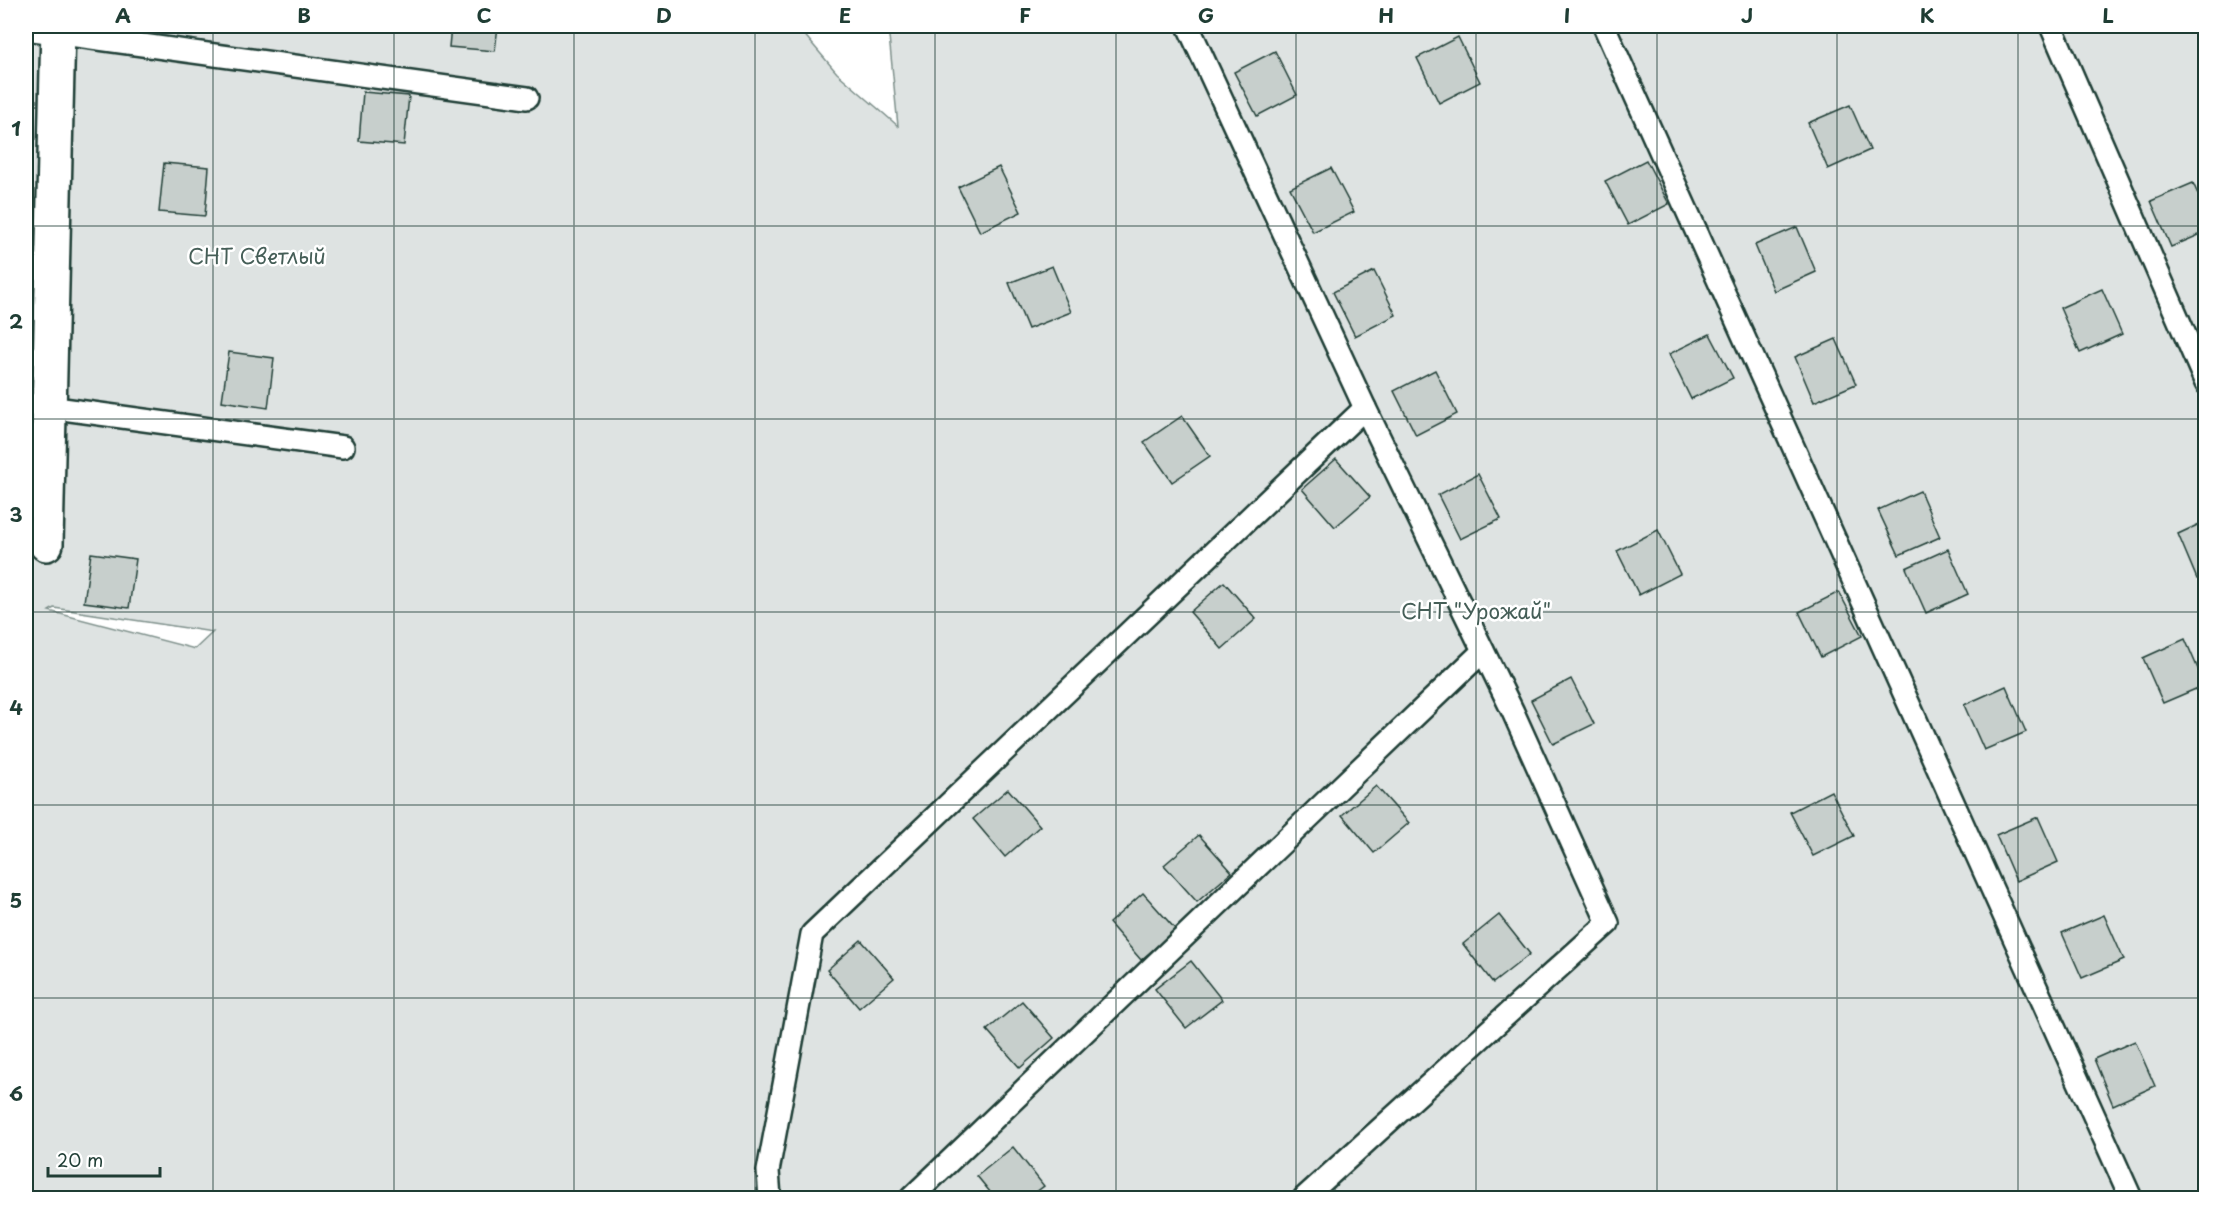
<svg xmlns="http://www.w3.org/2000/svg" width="2231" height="1224" viewBox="0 0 2231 1224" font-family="'Playpen Sans',sans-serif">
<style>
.green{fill:#dee3e2;stroke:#7e908b;stroke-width:1.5;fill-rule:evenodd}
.building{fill:#c7cfcc;stroke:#1f3d34;stroke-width:1.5}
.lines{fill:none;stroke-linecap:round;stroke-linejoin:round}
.lane-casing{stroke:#1f3d34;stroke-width:26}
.street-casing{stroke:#1f3d34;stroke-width:38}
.lane{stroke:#fff;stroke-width:21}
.street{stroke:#fff;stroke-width:33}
.grid{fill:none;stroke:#1f3d34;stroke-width:1.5;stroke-opacity:0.55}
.labels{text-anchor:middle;stroke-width:5;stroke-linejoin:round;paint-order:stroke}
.park-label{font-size:21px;fill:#455e57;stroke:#fff}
.neatline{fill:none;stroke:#1f3d34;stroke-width:2}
.grid-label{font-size:20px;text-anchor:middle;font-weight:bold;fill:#1f3d34}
</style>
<rect width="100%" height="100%" fill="#fff"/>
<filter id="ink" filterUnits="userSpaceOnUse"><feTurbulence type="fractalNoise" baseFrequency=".0167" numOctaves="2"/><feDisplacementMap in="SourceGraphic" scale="12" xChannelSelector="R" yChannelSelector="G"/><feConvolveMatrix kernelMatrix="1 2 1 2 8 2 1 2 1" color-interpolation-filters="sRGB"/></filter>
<g filter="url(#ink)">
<path class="green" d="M26,26H797L837,73L898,126L888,26H2205V1198H26ZM54,608L213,632L195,649L49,611Z"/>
<g class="building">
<polygon points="451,26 498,26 495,51 449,47"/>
<polygon points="1458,37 1480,82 1439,103 1417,58"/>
<polygon points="1275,51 1297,95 1257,116 1234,72"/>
<polygon points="363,92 409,96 404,145 359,141"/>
<polygon points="1850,105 1870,150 1828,169 1808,123"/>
<polygon points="1646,160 1669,204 1628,225 1605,181"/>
<polygon points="164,163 209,167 205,216 159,212"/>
<polygon points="999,167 1021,212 980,232 958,187"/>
<polygon points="1331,168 1354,212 1313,232 1290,188"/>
<polygon points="2193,183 2206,212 2206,232 2171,247 2151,201"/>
<polygon points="1797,227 1816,272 1774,291 1755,245"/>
<polygon points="1052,266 1071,312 1028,329 1009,283"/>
<polygon points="1374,271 1396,315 1355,336 1333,292"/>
<polygon points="2102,289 2122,334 2080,353 2060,308"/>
<polygon points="1710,334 1733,378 1691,399 1669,354"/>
<polygon points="1836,339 1856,384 1814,402 1795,357"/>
<polygon points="229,352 274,358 268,408 222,401"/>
<polygon points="1435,370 1457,414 1416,435 1394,391"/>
<polygon points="1182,416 1210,456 1172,482 1144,442"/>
<polygon points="1336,459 1370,497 1335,527 1302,489"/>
<polygon points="1478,474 1501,519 1460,539 1438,495"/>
<polygon points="1920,491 1940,537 1899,555 1878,510"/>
<polygon points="2206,521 2206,576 2197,579 2178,534"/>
<polygon points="1658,530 1680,574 1639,595 1617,551"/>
<polygon points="1948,549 1968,594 1926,613 1906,568"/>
<polygon points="91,553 136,559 129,608 84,602"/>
<polygon points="1224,582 1256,619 1222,649 1190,612"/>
<polygon points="1839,592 1862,636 1821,657 1799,612"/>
<polygon points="2185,639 2205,685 2163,703 2143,658"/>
<polygon points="1571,679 1594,724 1553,744 1531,700"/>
<polygon points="2006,686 2026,732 1984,750 1964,705"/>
<polygon points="1376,786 1409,823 1374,853 1342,815"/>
<polygon points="1008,789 1040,826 1005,857 973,819"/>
<polygon points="1831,791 1854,836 1813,856 1790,812"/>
<polygon points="2038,817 2058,862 2016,881 1996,835"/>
<polygon points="1199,835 1232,872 1197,902 1164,865"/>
<polygon points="1143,893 1176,930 1141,960 1109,923"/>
<polygon points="1499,915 1530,954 1493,983 1463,944"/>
<polygon points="2104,915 2124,960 2082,978 2062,933"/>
<polygon points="861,940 894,978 859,1008 827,970"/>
<polygon points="1191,961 1222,1000 1186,1028 1155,989"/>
<polygon points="1022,1001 1054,1038 1020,1068 987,1030"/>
<polygon points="2135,1041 2155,1086 2113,1105 2094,1059"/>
<polygon points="1013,1147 1044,1186 1028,1198 995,1198 977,1176"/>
</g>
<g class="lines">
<defs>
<g id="lane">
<polyline points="1188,26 1365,408 1513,712 1608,923 1304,1198"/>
<polyline points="1604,26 2131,1198"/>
<polyline points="2051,26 2206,383"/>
<polyline points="26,29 527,98"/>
<polyline points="26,404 343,447"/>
<polyline points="770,1198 768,1171 812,934 1365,408"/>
<polyline points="911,1198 1483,651"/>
</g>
<polyline id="street" points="46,544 58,26"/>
</defs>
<use href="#lane" class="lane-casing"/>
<use href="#street" class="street-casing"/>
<use href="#lane" class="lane"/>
<use href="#street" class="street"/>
</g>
</g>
<path class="grid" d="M213,26V1198M394,26V1198M574,26V1198M755,26V1198M935,26V1198M1116,26V1198M1296,26V1198M1476,26V1198M1657,26V1198M1837,26V1198M2018,26V1198M26,226H2206M26,419H2206M26,612H2206M26,805H2206M26,998H2206"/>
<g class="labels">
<g class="park-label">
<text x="257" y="264">СНТ Светлый</text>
<text x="1476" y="619">СНТ "Урожай"</text>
</g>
</g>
<rect width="2231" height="1224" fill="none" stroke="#fff" stroke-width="66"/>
<path d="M48 1167v9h112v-9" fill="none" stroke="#1f3d34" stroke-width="3"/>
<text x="57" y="1167" font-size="18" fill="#1f3d34" stroke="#ffffff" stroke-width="4.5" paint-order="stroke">20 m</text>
<rect x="33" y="33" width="2165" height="1158" class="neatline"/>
<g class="grid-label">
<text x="123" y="23">A</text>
<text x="304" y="23">B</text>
<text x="484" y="23">C</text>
<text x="664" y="23">D</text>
<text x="845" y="23">E</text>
<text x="1025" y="23">F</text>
<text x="1206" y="23">G</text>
<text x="1386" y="23">H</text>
<text x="1567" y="23">I</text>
<text x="1747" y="23">J</text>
<text x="1927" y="23">K</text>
<text x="2108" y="23">L</text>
<text x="16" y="136">1</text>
<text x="16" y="329">2</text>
<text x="16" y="522">3</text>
<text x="16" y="715">4</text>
<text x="16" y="908">5</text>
<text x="16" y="1101">6</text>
</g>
</svg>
